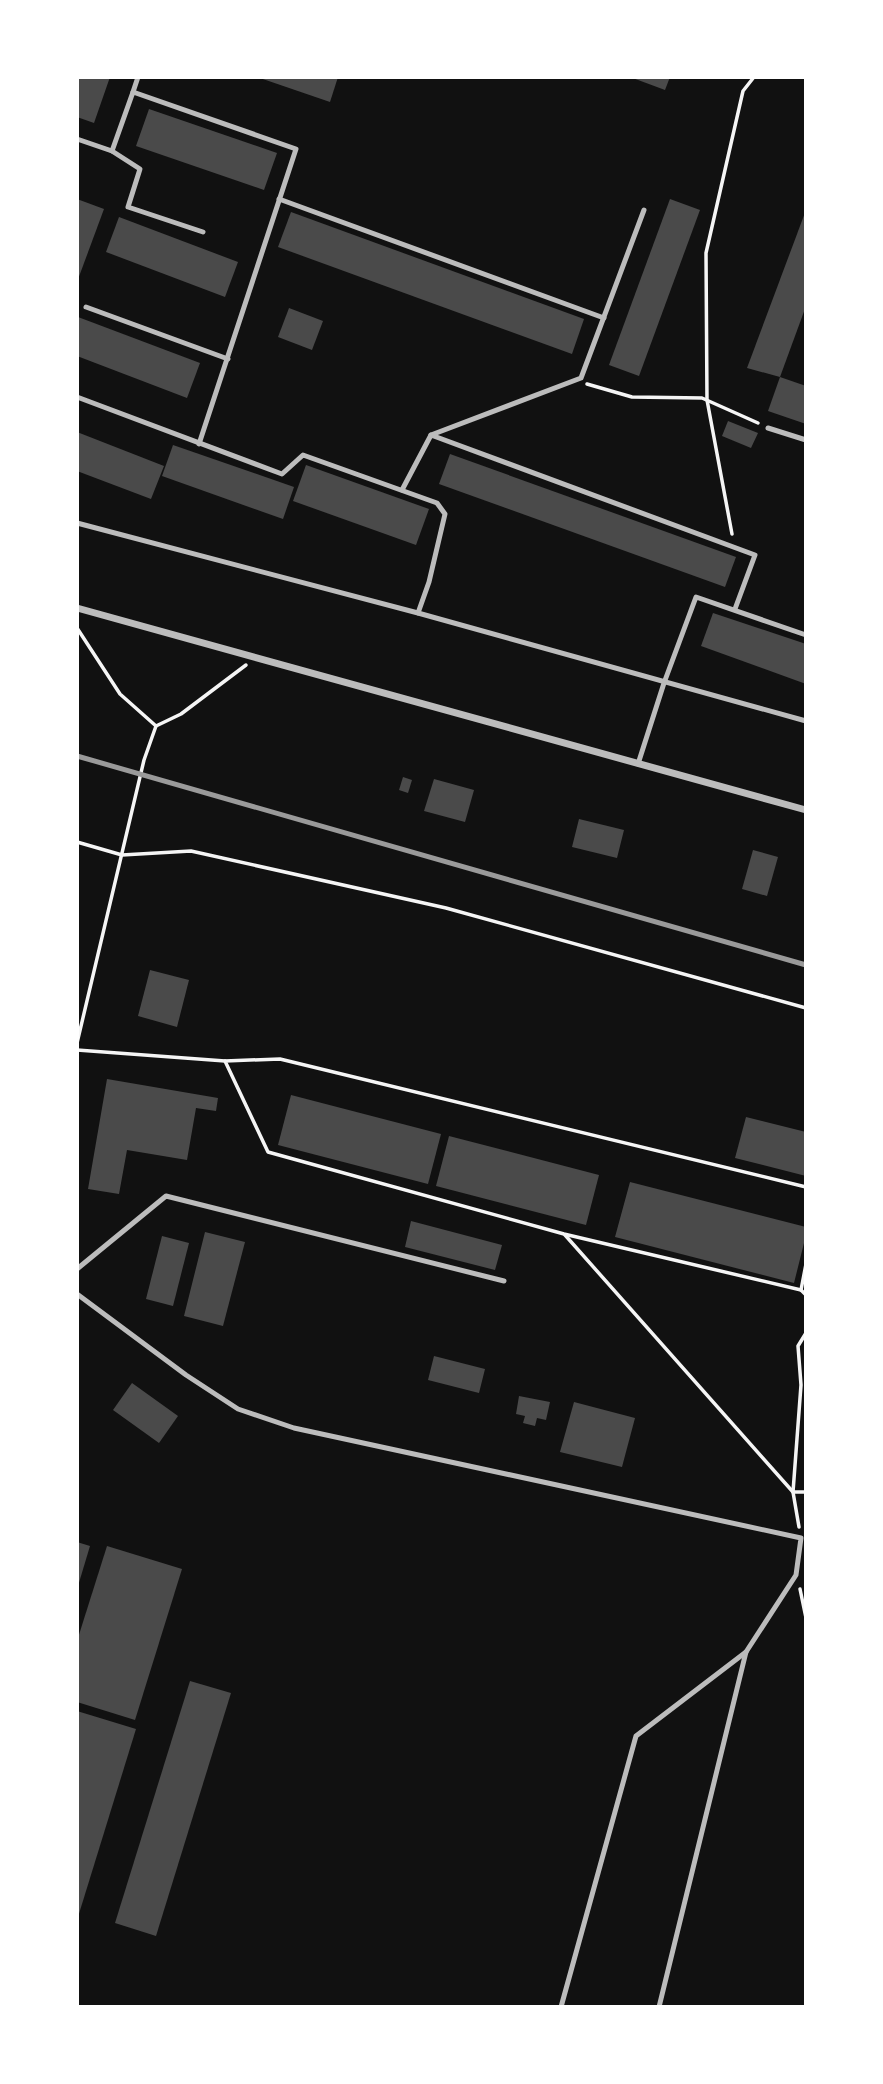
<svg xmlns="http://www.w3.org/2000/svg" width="883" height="2084" viewBox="0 0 883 2084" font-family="'Work Sans',sans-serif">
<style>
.building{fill:#4a4a4a}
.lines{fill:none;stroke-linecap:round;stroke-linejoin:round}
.path{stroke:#f5f5f5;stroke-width:3.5}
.service{stroke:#bcbcbc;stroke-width:5}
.minor{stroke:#bcbcbc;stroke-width:7}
.rail{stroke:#9a9a9a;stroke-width:5}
</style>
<rect width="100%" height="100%" fill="#111"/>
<g class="building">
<polygon points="77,77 110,77 94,123 77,117"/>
<polygon points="257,77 338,77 330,102"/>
<polygon points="630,77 670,77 665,90"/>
<polygon points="149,109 277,153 264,190 136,146"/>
<polygon points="77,199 104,209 77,282"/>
<polygon points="670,199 700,210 639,376 609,365"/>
<polygon points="806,210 806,306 780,377 747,368"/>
<polygon points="291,212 584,319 572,354 278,247"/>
<polygon points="119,217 238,262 225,297 106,252"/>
<polygon points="289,308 323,321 312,350 278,337"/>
<polygon points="78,317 200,363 187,398 77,356"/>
<polygon points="780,377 806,386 806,424 768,411"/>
<polygon points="728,421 758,433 751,448 722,436"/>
<polygon points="77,432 164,466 151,499 77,471"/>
<polygon points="173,445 294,487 283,519 162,476"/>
<polygon points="450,454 736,557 725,587 439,484"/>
<polygon points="306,465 429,509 416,545 293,501"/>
<polygon points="713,613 806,644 806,684 701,646"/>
<polygon points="403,777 412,780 408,793 399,790"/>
<polygon points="434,779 474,790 465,822 424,811"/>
<polygon points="579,819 624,830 617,858 572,847"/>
<polygon points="753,850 778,857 767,896 742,889"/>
<polygon points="150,970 189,980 177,1027 138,1016"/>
<polygon points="107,1079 218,1098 216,1111 196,1108 187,1160 127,1150 119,1194 88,1189"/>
<polygon points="291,1095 441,1134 428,1184 278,1145"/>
<polygon points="746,1117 806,1132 806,1176 735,1158"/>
<polygon points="449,1136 599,1175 586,1225 436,1186"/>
<polygon points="630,1182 806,1227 806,1235 794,1283 615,1237"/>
<polygon points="411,1221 502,1245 495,1270 405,1247"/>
<polygon points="205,1232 245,1242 223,1326 184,1316"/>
<polygon points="162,1236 189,1243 173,1306 146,1299"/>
<polygon points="434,1356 485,1369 479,1393 428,1380"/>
<polygon points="132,1383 178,1416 159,1443 113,1410"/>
<polygon points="519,1396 550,1402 546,1420 537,1418 535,1426 523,1423 525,1416 516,1414"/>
<polygon points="574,1402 635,1418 622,1467 560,1452"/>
<polygon points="77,1542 90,1546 78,1586 77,1586"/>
<polygon points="107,1546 182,1569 135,1720 77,1702 77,1641"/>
<polygon points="190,1681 231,1693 156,1936 115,1923"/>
<polygon points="77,1711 136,1729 78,1917 77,1917"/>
</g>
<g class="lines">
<g class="path">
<polyline points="587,384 632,397 702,398 758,423"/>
<polyline points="732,534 707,400 706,253 743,91 754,77"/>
<polyline points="77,628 120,694 156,726 181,714 246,665"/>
<polyline points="77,842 122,855 191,851 446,908 806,1008"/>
<polyline points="77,1043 144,760 156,726"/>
<polyline points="77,1050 225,1061"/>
<polyline points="565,1235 793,1492 806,1492"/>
<polyline points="806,1264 801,1290 806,1295"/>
<polyline points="801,1290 564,1234 268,1152 225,1061 280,1059 806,1187"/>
<polyline points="799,1527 793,1492 801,1385 798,1346 806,1333"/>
<polyline points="800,1589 806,1618"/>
</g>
<g class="service">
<polyline points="133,92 138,77"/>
<polyline points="77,139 112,151 133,92 296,149 199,444"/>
<polyline points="112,151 140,169 128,207 203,232"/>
<polyline points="279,199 604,318"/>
<polyline points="86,307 228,359"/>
<polyline points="77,397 282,474 303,455 437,503 445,514 429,582 418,613"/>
<polyline points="768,428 806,440"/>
<polyline points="431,435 581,378 644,210"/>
<polyline points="402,490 431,435 755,555 735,609"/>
<polyline points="77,523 418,613 806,721"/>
<polyline points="638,764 664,683 696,597 806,635"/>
<polyline points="77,1269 166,1196 504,1281"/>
<polyline points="77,1294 186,1375 238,1409 294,1428 801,1538 796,1575 746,1652 659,2007"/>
<polyline points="561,2007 636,1736 746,1652"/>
</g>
<polyline class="minor" points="77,608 806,810"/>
<polyline class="rail" points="77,756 806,965"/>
</g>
<rect width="883" height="2084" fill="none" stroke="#ffffff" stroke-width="158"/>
</svg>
